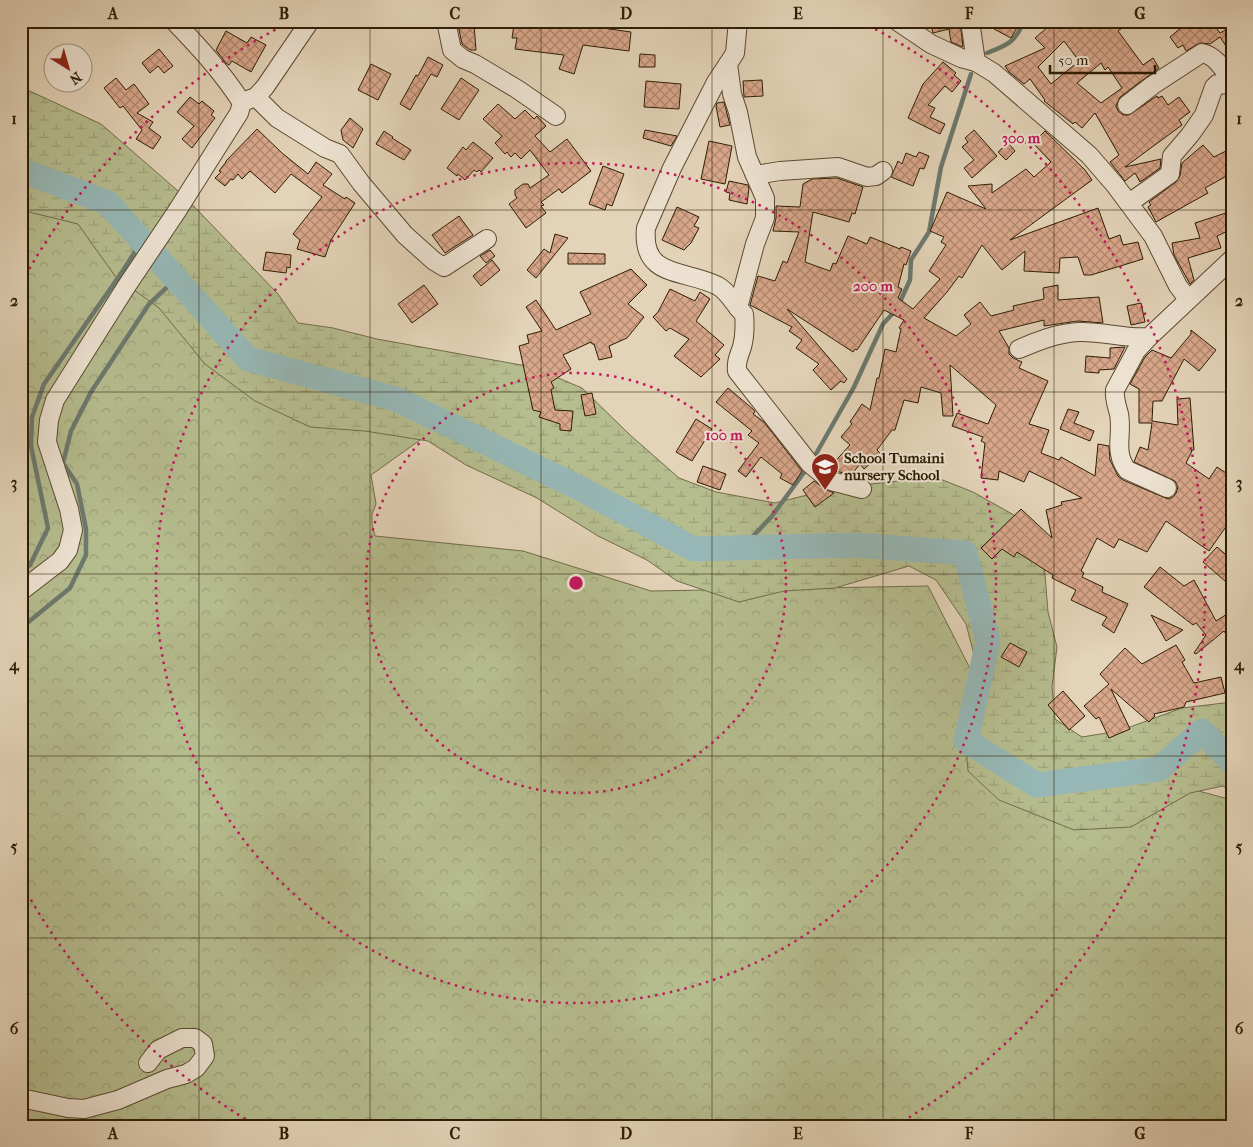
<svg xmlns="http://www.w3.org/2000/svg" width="1253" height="1147" viewBox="0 0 1253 1147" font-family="'IM FELL French Canon',serif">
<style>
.forest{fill:url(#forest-crowns);stroke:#726c49}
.wetland{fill:url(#wetland-marsh);stroke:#726c49}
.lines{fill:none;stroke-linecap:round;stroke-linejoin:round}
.stream{stroke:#6c796e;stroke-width:4.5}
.river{stroke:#96b7b5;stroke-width:25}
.building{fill:url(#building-cross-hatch);stroke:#2e1d04;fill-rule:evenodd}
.minor-casing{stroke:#5b4a31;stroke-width:20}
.minor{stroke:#ede2d1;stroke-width:18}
.grid{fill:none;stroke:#2e1d04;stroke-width:1;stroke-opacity:0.55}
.ring{fill:none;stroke:#c2185b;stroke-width:2.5;stroke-dasharray:2.5 5}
.labels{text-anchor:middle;stroke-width:4;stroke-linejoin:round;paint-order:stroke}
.poi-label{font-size:15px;font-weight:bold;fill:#2e1d04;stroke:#ede2d1;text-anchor:start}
.centre{fill:#c2185b;stroke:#ede2d1;stroke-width:2.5}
.ring-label{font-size:15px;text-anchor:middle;font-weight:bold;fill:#c2185b;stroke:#ede2d1;stroke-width:4;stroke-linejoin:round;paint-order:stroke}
.neatline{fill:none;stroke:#2e1d04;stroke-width:2}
.grid-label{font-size:16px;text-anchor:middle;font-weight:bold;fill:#2e1d04}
</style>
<defs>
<pattern id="forest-crowns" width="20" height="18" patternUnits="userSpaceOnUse" patternTransform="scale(1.25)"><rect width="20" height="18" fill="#b5bc8e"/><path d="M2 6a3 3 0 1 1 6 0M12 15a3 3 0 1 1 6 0" fill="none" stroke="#9ca179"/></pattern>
<pattern id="wetland-marsh" width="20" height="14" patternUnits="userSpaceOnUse" patternTransform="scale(1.25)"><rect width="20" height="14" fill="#b5bc8e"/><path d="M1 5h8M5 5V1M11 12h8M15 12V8" fill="none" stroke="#9ca179"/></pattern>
<pattern id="building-cross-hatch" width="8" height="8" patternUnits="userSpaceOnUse" patternTransform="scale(1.25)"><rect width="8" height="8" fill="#d9a78b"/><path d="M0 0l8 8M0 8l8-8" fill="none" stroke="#b0876f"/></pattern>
</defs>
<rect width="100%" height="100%" fill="#e3d3b8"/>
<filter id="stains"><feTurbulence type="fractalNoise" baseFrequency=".004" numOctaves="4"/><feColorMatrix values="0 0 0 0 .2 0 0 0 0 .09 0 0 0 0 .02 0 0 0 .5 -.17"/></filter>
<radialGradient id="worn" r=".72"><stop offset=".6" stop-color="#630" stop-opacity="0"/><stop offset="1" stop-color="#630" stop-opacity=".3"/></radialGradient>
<polygon class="forest" points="21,208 93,224 437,428 371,475 376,504 372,514 372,524 375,536 523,551 651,591 928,586 1006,739 1232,800 1232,1126 21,1126"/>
<polygon class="wetland" points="21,87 101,124 185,197 278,294 298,323 333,328 377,339 532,367 582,388 629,434 679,478 716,492 775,503 835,488 935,477 973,492 1014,515 1044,562 1048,612 1057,647 1052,687 1055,719 1082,737 1119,731 1182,708 1232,702 1232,792 1223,786 1190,793 1131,827 1074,830 999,800 968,771 965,735 982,685 966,624 936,580 909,566 835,588 784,591 739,602 677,581 647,560 598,536 537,498 466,465 428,441 365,431 310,427 255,401 205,364 159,308 115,276 78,224 21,210"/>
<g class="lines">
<g class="stream">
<path d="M987,53C1007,45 1015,43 1024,21"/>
<polyline points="899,304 910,280 911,260 929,232 941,167 971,74"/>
<polyline points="812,461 854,387 883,324 895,311"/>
<polyline points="742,548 772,516 808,467"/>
<polyline points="21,570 30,565 48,528 31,446 32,417 44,384 122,272 142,241"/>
<polyline points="21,628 70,588 86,555 86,529 77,484 63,463 71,431 91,392 149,304 176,279"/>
</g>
<polyline class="river" points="21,170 108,203 248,359 396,399 579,488 694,549 856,545 965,553 988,641 966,741 1037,785 1159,769 1202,731 1232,762"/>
</g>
<g class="building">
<polygon points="519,21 541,21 566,25 566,21 584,21 590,22 589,26 631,32 629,51 583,45 574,74 559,69 564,55 515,49 517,38 512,38 514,25 519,25"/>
<polygon points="930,21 960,21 963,47 951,42 949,29 933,33"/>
<polygon points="998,21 1021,21 1011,38 994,29"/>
<path d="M1055,21H1132L1118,31L1143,65L1153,58L1159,68L1120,97L1116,106L1118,111L1123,115H1129L1157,96L1158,98L1162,96L1168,105L1179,97L1190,112L1179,120L1182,125L1125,167L1161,159L1160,168L1140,182L1135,173L1125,181L1110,162L1119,155L1095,113L1082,128L1075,122L1073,124L1044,101L1045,100L1030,79L1024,84L1009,72L1005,66L1045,48L1035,38ZM1064,41L1079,61L1051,84L1038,67ZM1101,63L1105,70L1108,67L1122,88L1101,103L1077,83Z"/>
<polygon points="1189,21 1211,21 1220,33 1232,26 1232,55 1220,37 1210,44 1200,43 1186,51 1183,45 1178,48 1170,37"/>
<polygon points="474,24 476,50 470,50 462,44 458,25"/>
<polygon points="226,31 247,43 251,37 266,45 251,72 232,61 229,65 226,63 216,50"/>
<polygon points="159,49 173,66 164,73 158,66 150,73 142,63"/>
<polygon points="640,54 655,55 655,67 639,67"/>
<polygon points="428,57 443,65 437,77 431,74 410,110 400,104 416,75 418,76"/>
<polygon points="943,62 956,73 954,75 961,81 952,92 945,86 928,105 935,108 930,117 945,124 940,134 908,118 923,84"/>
<polygon points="371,64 391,74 378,100 358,90"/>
<polygon points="116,78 126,90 134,84 149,104 137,113 153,122 149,128 161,137 153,149 136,139 142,130 123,106 120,108 104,88"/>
<polygon points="461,78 479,90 459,120 441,109"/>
<polygon points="762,80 763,96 744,97 743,81"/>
<polygon points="646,81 681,84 679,109 644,107"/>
<polygon points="190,97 199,104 202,101 214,111 211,115 215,118 192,148 182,139 194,126 177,112"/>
<polygon points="724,102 730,125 720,127 716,106 717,103"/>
<polygon points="498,104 515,119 525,110 534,119 537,116 546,126 535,136 550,152 567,139 591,171 562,193 559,189 541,202 544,205 541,206 546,213 526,228 509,204 517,198 515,195 515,190 523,184 528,184 530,188 549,175 530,150 521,159 515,153 511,157 507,152 505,154 495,143 502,136 483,119"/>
<polygon points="350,118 363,129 353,148 343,140 341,130"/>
<polygon points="257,129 282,153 308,174 316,162 332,174 323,185 345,199 346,197 355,203 331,240 325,257 297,249 300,240 293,234 322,197 291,174 275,193 250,171 242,179 238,174 233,180 231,179 225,186 215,178 221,172 219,171 226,162 226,161"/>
<polygon points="645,130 677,136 671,146 643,138"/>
<polygon points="974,130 997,156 972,178 964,168 974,160 962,147 968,142 965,138"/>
<polygon points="384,131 393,137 392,138 411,150 404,160 376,144"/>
<polygon points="1045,131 1085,170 1092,180 1010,240 1098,208 1109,239 1120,235 1123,245 1138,242 1143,259 1091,275 1084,275 1078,257 1060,258 1059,273 1024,271 1025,251 1002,270 982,245 962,278 959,276 947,292 924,318 956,336 971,324 964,315 980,302 991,316 1014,310 1013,306 1044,299 1043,288 1058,285 1058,300 1099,297 1103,323 1078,321 1044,326 1044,320 999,331 1009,348 1009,354 1013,358 1022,362 1019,368 1048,381 1029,424 1049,430 1041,453 1059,460 1061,457 1095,476 1098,444 1109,446 1110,460 1118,476 1123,480 1168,499 1173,497 1176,493 1178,487 1175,481 1134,462 1140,447 1148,450 1152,423 1139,423 1139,389 1130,384 1145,357 1152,350 1171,358 1191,334 1191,330 1216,350 1199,371 1184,359 1162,401 1153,401 1152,421 1178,425 1177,399 1190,398 1194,450 1191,450 1192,451 1186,463 1209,479 1217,467 1232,477 1232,518 1209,551 1166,521 1147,552 1119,539 1114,548 1097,538 1081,571 1084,573 1082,577 1103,587 1102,592 1128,604 1114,633 1102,625 1107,617 1071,600 1076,590 1052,578 1053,575 1017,552 1014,557 1002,549 992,559 981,548 1021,509 1052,538 1046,510 1062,505 1061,502 1082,498 1052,482 1029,471 1024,482 999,471 998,480 981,478 985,443 981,441 983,437 952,426 957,413 988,424 996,405 950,365 953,416 943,416 941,393 921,387 918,403 904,400 895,430 892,430 877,450 881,454 864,469 860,464 851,475 836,471 830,467 850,445 841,437 852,424 850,422 862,404 870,410 877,378 879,378 885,349 896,352 901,329 899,328 904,320 884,310 857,350 855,349 853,352 787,309 847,379 844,383 841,381 831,390 813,370 819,364 796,348 802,340 789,331 792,327 750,305 758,276 775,281 783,261 787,263 799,232 773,231 776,218 776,206 800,207 803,184 812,179 837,178 863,187 855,214 852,213 849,222 813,212 805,262 830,271 833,263 836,264 848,236 867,244 870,237 900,249 901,247 911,251 906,265 904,264 898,287 902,289 898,298 913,309 940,279 929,271 946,245 941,242 944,237 930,231 947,192 986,209 968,186 992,184 992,193 1026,169 1034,177 1051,162 1033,143"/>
<polygon points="709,141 732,146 725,184 701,179"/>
<polygon points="473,142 493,158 481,172 479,170 477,172 474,170 465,180 458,174 457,176 447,168 463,147 466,150"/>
<polygon points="1008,143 1015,151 1006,160 998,152"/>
<polygon points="1203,145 1214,157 1232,148 1232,173 1205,188 1208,193 1156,222 1148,207 1151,205 1149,202 1176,182 1180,176 1182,163"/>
<polygon points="919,152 929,156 924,169 920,168 913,186 891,177 898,161 902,164 906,153 916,157"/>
<polygon points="603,166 624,174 612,206 607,204 605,210 589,204"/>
<polygon points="729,181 748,185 749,188 747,204 729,200 730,193 726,192"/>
<polygon points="677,207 699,217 694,226 699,228 691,243 684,250 662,240"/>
<polygon points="1232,211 1232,229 1217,236 1221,248 1188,258 1194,280 1190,284 1174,255 1172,243 1200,238 1195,223"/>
<polygon points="459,216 473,235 445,253 432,235"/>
<polygon points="555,234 568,238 536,278 527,270 544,249 550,253"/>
<polygon points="490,250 495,256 486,263 480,256"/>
<polygon points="266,252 291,255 290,268 287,267 286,273 263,270"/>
<polygon points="568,253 605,254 605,264 568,264"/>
<polygon points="492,260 500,270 481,286 473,276"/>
<polygon points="631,269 647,285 628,304 644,317 627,338 609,346 612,357 599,360 594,344 592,344 591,342 563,355 571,369 551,382 554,388 551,390 555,410 573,411 571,431 560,430 560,424 539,417 541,412 533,410 519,346 529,343 527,335 542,331 526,307 536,300 556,330 591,314 580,292"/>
<polygon points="424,285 438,304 412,323 398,304"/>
<polygon points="670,289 695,301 700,292 710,299 696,321 724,345 715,355 720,359 701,377 674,356 689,339 670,328 666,331 653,317 658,312"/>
<polygon points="1141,303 1145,322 1131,325 1127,306"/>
<polygon points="1125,347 1114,369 1099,370 1099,373 1085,372 1086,356 1110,358 1110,348"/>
<polygon points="728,388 754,410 755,412 753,414 764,422 802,471 793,485 780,478 782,474 761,457 746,477 738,471 759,443 748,435 752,431 716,402"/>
<polygon points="592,393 596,414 585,416 581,395"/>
<polygon points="1068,409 1079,412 1074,423 1094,431 1090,441 1060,429"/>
<polygon points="696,419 712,429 692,461 676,452"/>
<polygon points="703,466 726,474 720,490 697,482"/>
<polygon points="814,481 825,489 834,493 815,507 803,490"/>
<polygon points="1217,547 1232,560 1232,573 1225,581 1203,562"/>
<polygon points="1160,567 1184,586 1194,580 1216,621 1232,611 1232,643 1224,631 1196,654 1194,653 1206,635 1196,623 1193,625 1144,587"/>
<polygon points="1151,615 1183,630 1166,641"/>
<polygon points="1010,643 1027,652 1019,667 1001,657"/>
<polygon points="1176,645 1185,660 1182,662 1194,683 1221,677 1225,693 1186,702 1184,707 1154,714 1155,716 1149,722 1111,689 1130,729 1109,738 1099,717 1096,719 1084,706 1109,684 1100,674 1125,648 1142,664"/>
<polygon points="1063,691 1085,716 1069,730 1048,705"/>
</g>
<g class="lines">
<defs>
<g id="minor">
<polyline points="446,21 452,50 463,59 475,64 517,89 556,116"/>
<polyline points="738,21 735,53 728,64 732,94 738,112 747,157 765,198 765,218 755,244 738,308"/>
<polyline points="897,21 931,44 961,58 976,62 994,73 1089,155 1115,185 1153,236 1178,286 1188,299"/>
<polyline points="970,21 976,62"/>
<path d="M728,64L716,82L672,168L646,228C641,279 685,269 718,286C729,292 735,306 744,314C745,325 745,336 742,347C739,356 736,361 737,371L810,464L831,481L862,489"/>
<polyline points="256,97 277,118 325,148 340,154 361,183 405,235 434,261 444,267 487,239"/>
<polyline points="245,101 256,97 265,87 310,21"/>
<path d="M1127,105L1153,85L1202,53C1217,56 1224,71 1232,82"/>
<polyline points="755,175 780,171 838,167 867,177 876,176 883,171"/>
<polyline points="1129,203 1170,174 1172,156 1190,135 1204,115 1214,87 1217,84 1232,85"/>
<path d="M1149,337L1136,351L1115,390C1114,399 1117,406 1119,414C1123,435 1113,451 1127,470L1167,488"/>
<path d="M1019,349C1038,341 1057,333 1079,332C1103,331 1124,339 1149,337L1232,259"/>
<path d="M21,591L60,561L68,550L73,530L69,509L47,442L49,420L55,400L126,287L177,211L239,113L242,103C223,73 199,47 174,21"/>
<polyline points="21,1098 68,1108 84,1109 118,1100 167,1079 186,1074 196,1068 205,1056 203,1044 195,1038 182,1038 158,1050 148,1063"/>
</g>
</defs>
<use href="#minor" class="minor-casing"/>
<use href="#minor" class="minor"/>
</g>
<path class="grid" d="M199,21V1126M370,21V1126M541,21V1126M712,21V1126M883,21V1126M1054,21V1126M21,210H1232M21,392H1232M21,574H1232M21,756H1232M21,938H1232"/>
<g class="ring">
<circle cx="576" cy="583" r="210"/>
<circle cx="576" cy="583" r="420"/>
<path d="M252 1123A630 630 0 0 1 22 884M22 282A630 630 0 0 1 290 22M862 22A630 630 0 0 1 900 1123"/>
</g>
<defs>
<symbol id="school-pin" viewBox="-11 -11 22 30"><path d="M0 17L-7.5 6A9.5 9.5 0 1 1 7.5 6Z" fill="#8f2418" stroke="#ede2d1"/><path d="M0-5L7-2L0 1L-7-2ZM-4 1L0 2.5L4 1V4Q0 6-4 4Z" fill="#fff"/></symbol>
</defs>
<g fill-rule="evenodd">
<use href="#school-pin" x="809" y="451" width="32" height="43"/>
</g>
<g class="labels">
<g class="poi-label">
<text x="844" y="463">School Tumaini<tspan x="844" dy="17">nursery School</tspan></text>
</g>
</g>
<circle cx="576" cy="583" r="8" class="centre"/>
<g class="ring-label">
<text x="1021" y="143">300 m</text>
<text x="873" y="291">200 m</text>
<text x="724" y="440">100 m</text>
</g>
<rect width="1253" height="1147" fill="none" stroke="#e3d3b8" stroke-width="55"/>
<g transform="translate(68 68) rotate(143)"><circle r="24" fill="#ede2d1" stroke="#a1937f"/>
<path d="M0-4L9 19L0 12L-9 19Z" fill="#8f2418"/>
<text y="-8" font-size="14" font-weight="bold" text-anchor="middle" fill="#2e1d04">N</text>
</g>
<path d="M1050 65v8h105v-8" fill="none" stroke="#2e1d04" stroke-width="2.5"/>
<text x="1058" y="65" font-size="15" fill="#2e1d04" stroke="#ede2d1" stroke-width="4" paint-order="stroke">50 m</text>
<rect x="28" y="28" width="1198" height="1092" class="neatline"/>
<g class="grid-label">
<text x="113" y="19">A</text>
<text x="284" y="19">B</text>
<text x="455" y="19">C</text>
<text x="626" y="19">D</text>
<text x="798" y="19">E</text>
<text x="969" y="19">F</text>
<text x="1140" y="19">G</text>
<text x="14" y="124">1</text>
<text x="1239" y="124">1</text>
<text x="14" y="306">2</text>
<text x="1239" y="306">2</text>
<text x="14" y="488">3</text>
<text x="1239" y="488">3</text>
<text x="14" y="670">4</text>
<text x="1239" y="670">4</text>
<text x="14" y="852">5</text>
<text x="1239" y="852">5</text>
<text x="14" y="1034">6</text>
<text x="1239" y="1034">6</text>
<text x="113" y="1139">A</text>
<text x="284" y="1139">B</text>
<text x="455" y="1139">C</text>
<text x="626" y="1139">D</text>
<text x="798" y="1139">E</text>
<text x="969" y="1139">F</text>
<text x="1140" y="1139">G</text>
</g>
<rect width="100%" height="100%" filter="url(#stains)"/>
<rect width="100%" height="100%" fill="url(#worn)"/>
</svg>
